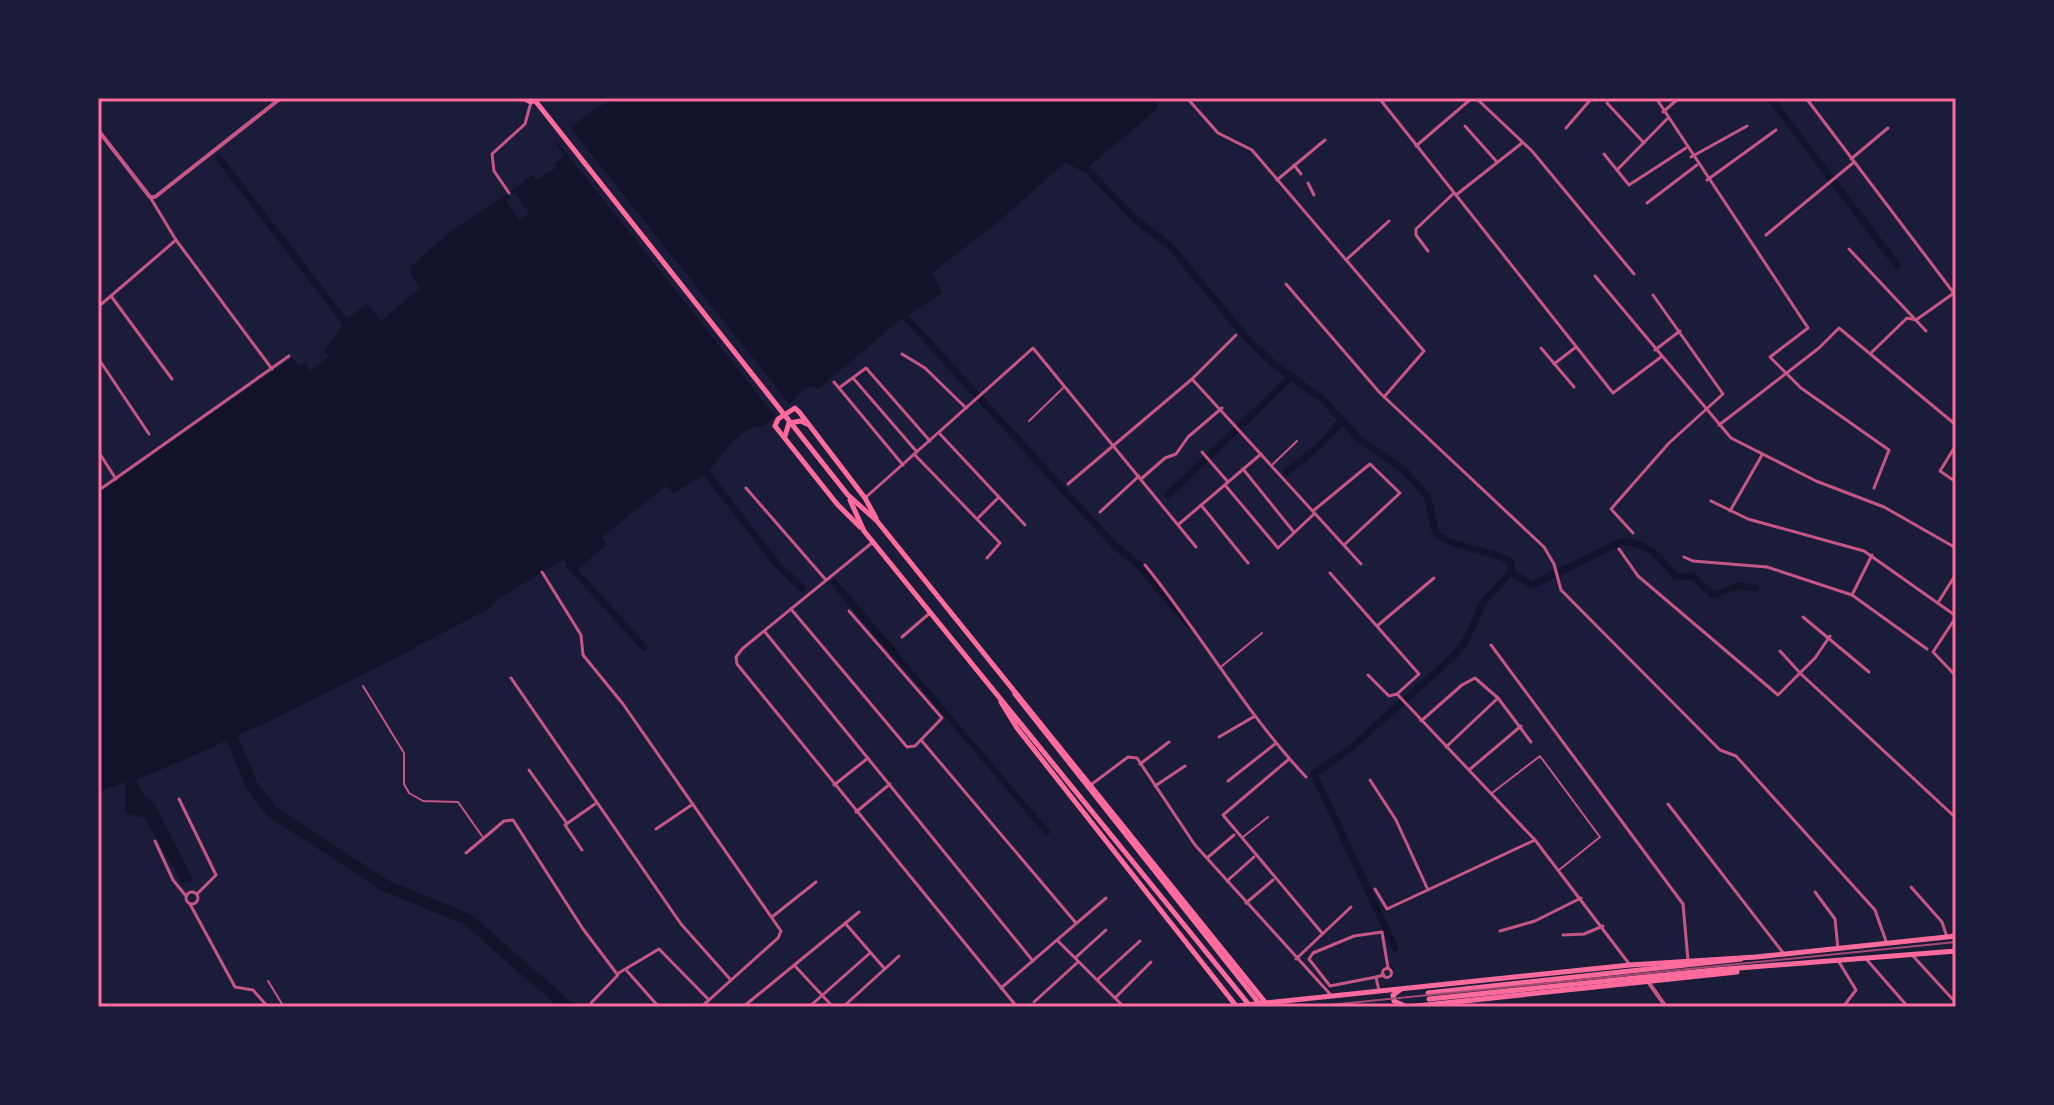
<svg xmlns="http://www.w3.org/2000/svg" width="2054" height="1105" viewBox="0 0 2054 1105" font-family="'Golos Text',sans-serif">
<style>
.water{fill:#12122b}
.pier{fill:#1b1b3a}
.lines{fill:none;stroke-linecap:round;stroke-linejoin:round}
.canal{stroke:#12122b;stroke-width:7}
.river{stroke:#12122b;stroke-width:12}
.service{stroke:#c65784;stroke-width:2}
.minor{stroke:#c65784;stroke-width:3}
.tertiary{stroke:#c65784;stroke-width:4}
.primary{stroke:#ff6b9d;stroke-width:5}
.rail{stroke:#a44b75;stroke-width:2}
.neatline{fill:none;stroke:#ff6b9d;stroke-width:3}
</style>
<rect width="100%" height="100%" fill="#1b1b3a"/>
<g class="water">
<path d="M615,98H1158L1157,109L1086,169L1083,172L1066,162L998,222L932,273L942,293L899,321L818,389L810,385L764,426C739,425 726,452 711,468C701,479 685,486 673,493L666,486L601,538L607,544L575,572L563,560L498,599L490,608C374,670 258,730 136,780L145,796L155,805L192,878L191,882L182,883L145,818L125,813V782L98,792V490L116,481L292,358L299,367L305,363L311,371L329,356L324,350L350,317L367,304L381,321L420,288L411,274V266L455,228L508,194L510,197L506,200L519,220L529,214L516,193L510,192L532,175L537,180L556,168L554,164L565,156L555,142L590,112Z"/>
<polygon points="890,644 1051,832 1046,836 887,648"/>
</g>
<polygon class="pier" points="568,125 792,407 778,419 554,138"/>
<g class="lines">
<g class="canal">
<polyline points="1770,98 1897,265"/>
<polyline points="219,158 352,331"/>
<path d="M1082,164L1135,219L1170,246L1245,336L1274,364L1323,400L1359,439L1404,470L1427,496L1436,534C1458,550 1488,547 1511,563V572L1483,603L1466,640L1454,656L1351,748L1314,774L1395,948"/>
<polyline points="900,311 1115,546 1138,564 1189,625"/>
<polyline points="702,467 776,563 802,588"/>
<polyline points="1287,472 1321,444 1342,421"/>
<polyline points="1168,495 1291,377"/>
<polyline points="570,566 644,647"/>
<path d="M1511,572L1532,585L1623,541C1650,544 1660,557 1676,577L1693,576L1713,595L1739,586L1756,588"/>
<polyline points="834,583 893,651"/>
</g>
<polyline class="river" points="228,728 252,786 271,811 386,886 467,919 568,1007"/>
<g class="service">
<polyline points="1029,421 1063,388"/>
<polyline points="1273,464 1297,441"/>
<polyline points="1222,666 1262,633"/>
<polyline points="363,686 404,753 404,784 409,793 423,801 458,802 482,836"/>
<polyline points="1492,793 1540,756 1600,837 1559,870"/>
<polyline points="1243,837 1268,817"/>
<polyline points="268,981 284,1007"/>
</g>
<g class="minor">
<polyline points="1187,98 1218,133 1252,150 1424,351 1384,397"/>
<polyline points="1379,98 1613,393 1661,357"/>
<polyline points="1476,98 1532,151 1634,274"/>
<polyline points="1656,98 1808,328 1770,357 1801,388 1889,450 1874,488"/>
<polyline points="1806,98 1956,296"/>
<polyline points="1607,103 1644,143"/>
<polyline points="1663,112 1679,98"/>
<polyline points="1465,126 1497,162"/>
<polyline points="1566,128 1592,98"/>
<polyline points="1416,146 1472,98"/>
<polyline points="1604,154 1629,185 1686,148"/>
<polyline points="1691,157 1747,126"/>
<polyline points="1851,159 1888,128"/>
<polyline points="1294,165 1301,174"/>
<polyline points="1617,170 1667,119"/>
<polyline points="1277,180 1325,140"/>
<polyline points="1707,180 1776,130"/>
<polyline points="1308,183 1314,195"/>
<polyline points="509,193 494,171 492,154 525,124 531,102"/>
<polyline points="1456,195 1522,143"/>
<polyline points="150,197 176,240 272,369"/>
<polyline points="1647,203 1697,165"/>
<polyline points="1766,235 1853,163"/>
<polyline points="1849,249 1926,331"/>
<polyline points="1428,251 1416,235 1416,229 1454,193"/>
<polyline points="1346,260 1389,221"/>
<polyline points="1595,276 1731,438 1816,481 1884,507 1956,548"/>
<polyline points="1286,284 1380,393 1544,547 1554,564 1561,590 1720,750 1736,756 1875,910 1887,944"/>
<polyline points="111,296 172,379"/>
<polyline points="98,307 176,240"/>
<polyline points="1541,348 1574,387"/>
<polyline points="1655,350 1680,331"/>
<polyline points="1872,352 1907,318 1916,320 1954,293"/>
<polyline points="902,354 925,368 966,408"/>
<polyline points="98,358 149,434"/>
<polyline points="1554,364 1576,347"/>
<polyline points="853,378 917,452"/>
<polyline points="1192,379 1361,564"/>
<polyline points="834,382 903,465"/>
<polyline points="839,388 866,368 930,441"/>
<polyline points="1719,425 1819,348 1839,328 1956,425"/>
<polyline points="940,434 1025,525"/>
<polyline points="1956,445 1940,471 1956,482"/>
<polyline points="98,451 116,479"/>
<polyline points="1202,452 1228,482"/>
<polyline points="914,454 1000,543 987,558"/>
<polyline points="1243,469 1293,531"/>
<polyline points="1141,479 1165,458 1176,454 1188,437 1222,408"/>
<polyline points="1068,484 1192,379 1236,335"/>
<polyline points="1225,485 1278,548 1314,514"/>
<polyline points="102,488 289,356"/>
<polyline points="746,488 826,580"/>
<polyline points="865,498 1033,348 1196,547"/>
<polyline points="1711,501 1748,519 1864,551 1956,616"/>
<polyline points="1201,505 1248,563"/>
<polyline points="1313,511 1370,464 1400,493 1344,545"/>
<polyline points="1730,511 1762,455"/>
<polyline points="1100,512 1139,476"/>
<polyline points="977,519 999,497"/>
<polyline points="1179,524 1261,454"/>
<polyline points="1633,533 1611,509 1669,443 1723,394 1653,295"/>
<polyline points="873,542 742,649 736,657 737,664 1017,1007"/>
<polyline points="1619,549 1638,576 1778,695 1815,658 1830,636"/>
<polyline points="1684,557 1693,561 1767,567 1852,595 1872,555"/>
<path d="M1145,565C1201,634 1245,712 1306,777"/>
<polyline points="542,572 581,635 583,655 623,704 781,931 778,938 709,1000"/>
<polyline points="1330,573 1419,674 1397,694"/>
<polyline points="1852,595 1927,649"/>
<polyline points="1939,601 1956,574"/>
<polyline points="791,609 907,747 915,746 942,718 849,611"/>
<polyline points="1803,617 1869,672"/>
<polyline points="1956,617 1933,652 1956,676"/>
<polyline points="1377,626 1434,578"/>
<polyline points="765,632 1033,961"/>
<polyline points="902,637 931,612"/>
<polyline points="1491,645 1683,904 1688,960"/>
<polyline points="1780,651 1801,674 1956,818"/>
<polyline points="1368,675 1389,696 1397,694"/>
<polyline points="511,678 681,924 730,979"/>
<polyline points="1397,694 1535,840 1630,965"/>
<polyline points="1421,721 1462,685 1475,678 1498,698 1531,742"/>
<polyline points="1219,737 1255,716"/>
<polyline points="921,740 1076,923"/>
<polyline points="1446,747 1498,698"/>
<polyline points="1288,760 1223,815 1322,933"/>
<polyline points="1140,764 1169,742"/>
<polyline points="529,770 566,822"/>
<polyline points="1469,770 1521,726"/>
<polyline points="1370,780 1396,820 1428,890"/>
<polyline points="1228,781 1275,744"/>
<polyline points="1092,784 1128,757 1137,758 1195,845 1330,994"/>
<polyline points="834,785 868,758"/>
<polyline points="1155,786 1185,766"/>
<polyline points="179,799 216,875 197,894"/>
<polyline points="1668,804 1784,954"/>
<polyline points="856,812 890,784"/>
<polyline points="656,829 693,804"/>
<polyline points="155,841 173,880 186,896"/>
<polyline points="582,850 565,825 595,804"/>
<polyline points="466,853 504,821 513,820 583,929 617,974 659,949 709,1000 701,1007"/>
<polyline points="1207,858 1234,835"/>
<polyline points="1227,881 1254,857"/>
<polyline points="1911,887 1942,922 1947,937"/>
<polyline points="1375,889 1387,909 1535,840"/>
<circle cx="192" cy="898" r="6"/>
<polyline points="1815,892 1835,919 1838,949"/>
<polyline points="1246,903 1273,880"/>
<polyline points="190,904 235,987 253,990 268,1007"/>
<polyline points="772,917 816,882"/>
<polyline points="845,923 884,968"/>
<polyline points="1500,931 1535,921 1581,898"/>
<polyline points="1563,935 1584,934 1603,926"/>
<polyline points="1057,940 1124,1007"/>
<polyline points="1913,956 1956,1003"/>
<polyline points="1075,958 1106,930"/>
<polyline points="1296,959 1351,907"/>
<polyline points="1867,960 1908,1007"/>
<polyline points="1839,962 1856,990 1843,1007"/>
<polyline points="795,966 833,1007"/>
<circle cx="1387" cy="973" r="4.5"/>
<polyline points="627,971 658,1006"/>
<polyline points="1376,977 1330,986 1309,959 1313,953 1354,936 1382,932 1388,968"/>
<polyline points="1097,980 1140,941"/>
<polyline points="1001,988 1106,898"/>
<polyline points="1379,991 1376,977 1384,975"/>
<polyline points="1115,998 1151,962"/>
<polyline points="1034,1002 1078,962"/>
<polyline points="592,1007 591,1003 618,975"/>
<polyline points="743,1007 859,912"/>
<polyline points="809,1007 870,953"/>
<polyline points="843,1007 899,956"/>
</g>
<g class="tertiary">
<polyline points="98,130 150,197 155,197 281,98"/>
<polyline points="1649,983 1666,1007"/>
</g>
<g class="primary">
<polyline points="523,98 531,102 536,99"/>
<polyline points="533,98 848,495 877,521 1269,1007"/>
<polyline points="785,436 789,423 801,421 807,424"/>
<polyline points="850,500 864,531 1250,1006"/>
<polyline points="860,527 837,504 775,426 778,419 795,408 800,413 865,498 876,518"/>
<polyline points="1015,694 1259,1003"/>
<polyline points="1001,702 1017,728 1237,1007"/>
<polyline points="1400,990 1393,995 1394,1001 1407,1007"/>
<polyline points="1428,993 1741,959"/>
<polyline points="1429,999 1714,970 1956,951"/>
<polyline points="1227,1007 1630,965 1756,957 1956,936"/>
<polyline points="1407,1007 1737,972"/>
</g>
<polyline class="rail" points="1309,1007 1956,942"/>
</g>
<rect width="2054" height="1105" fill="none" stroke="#1b1b3a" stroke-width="200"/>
<rect x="100" y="100" width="1854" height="905" class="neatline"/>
</svg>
